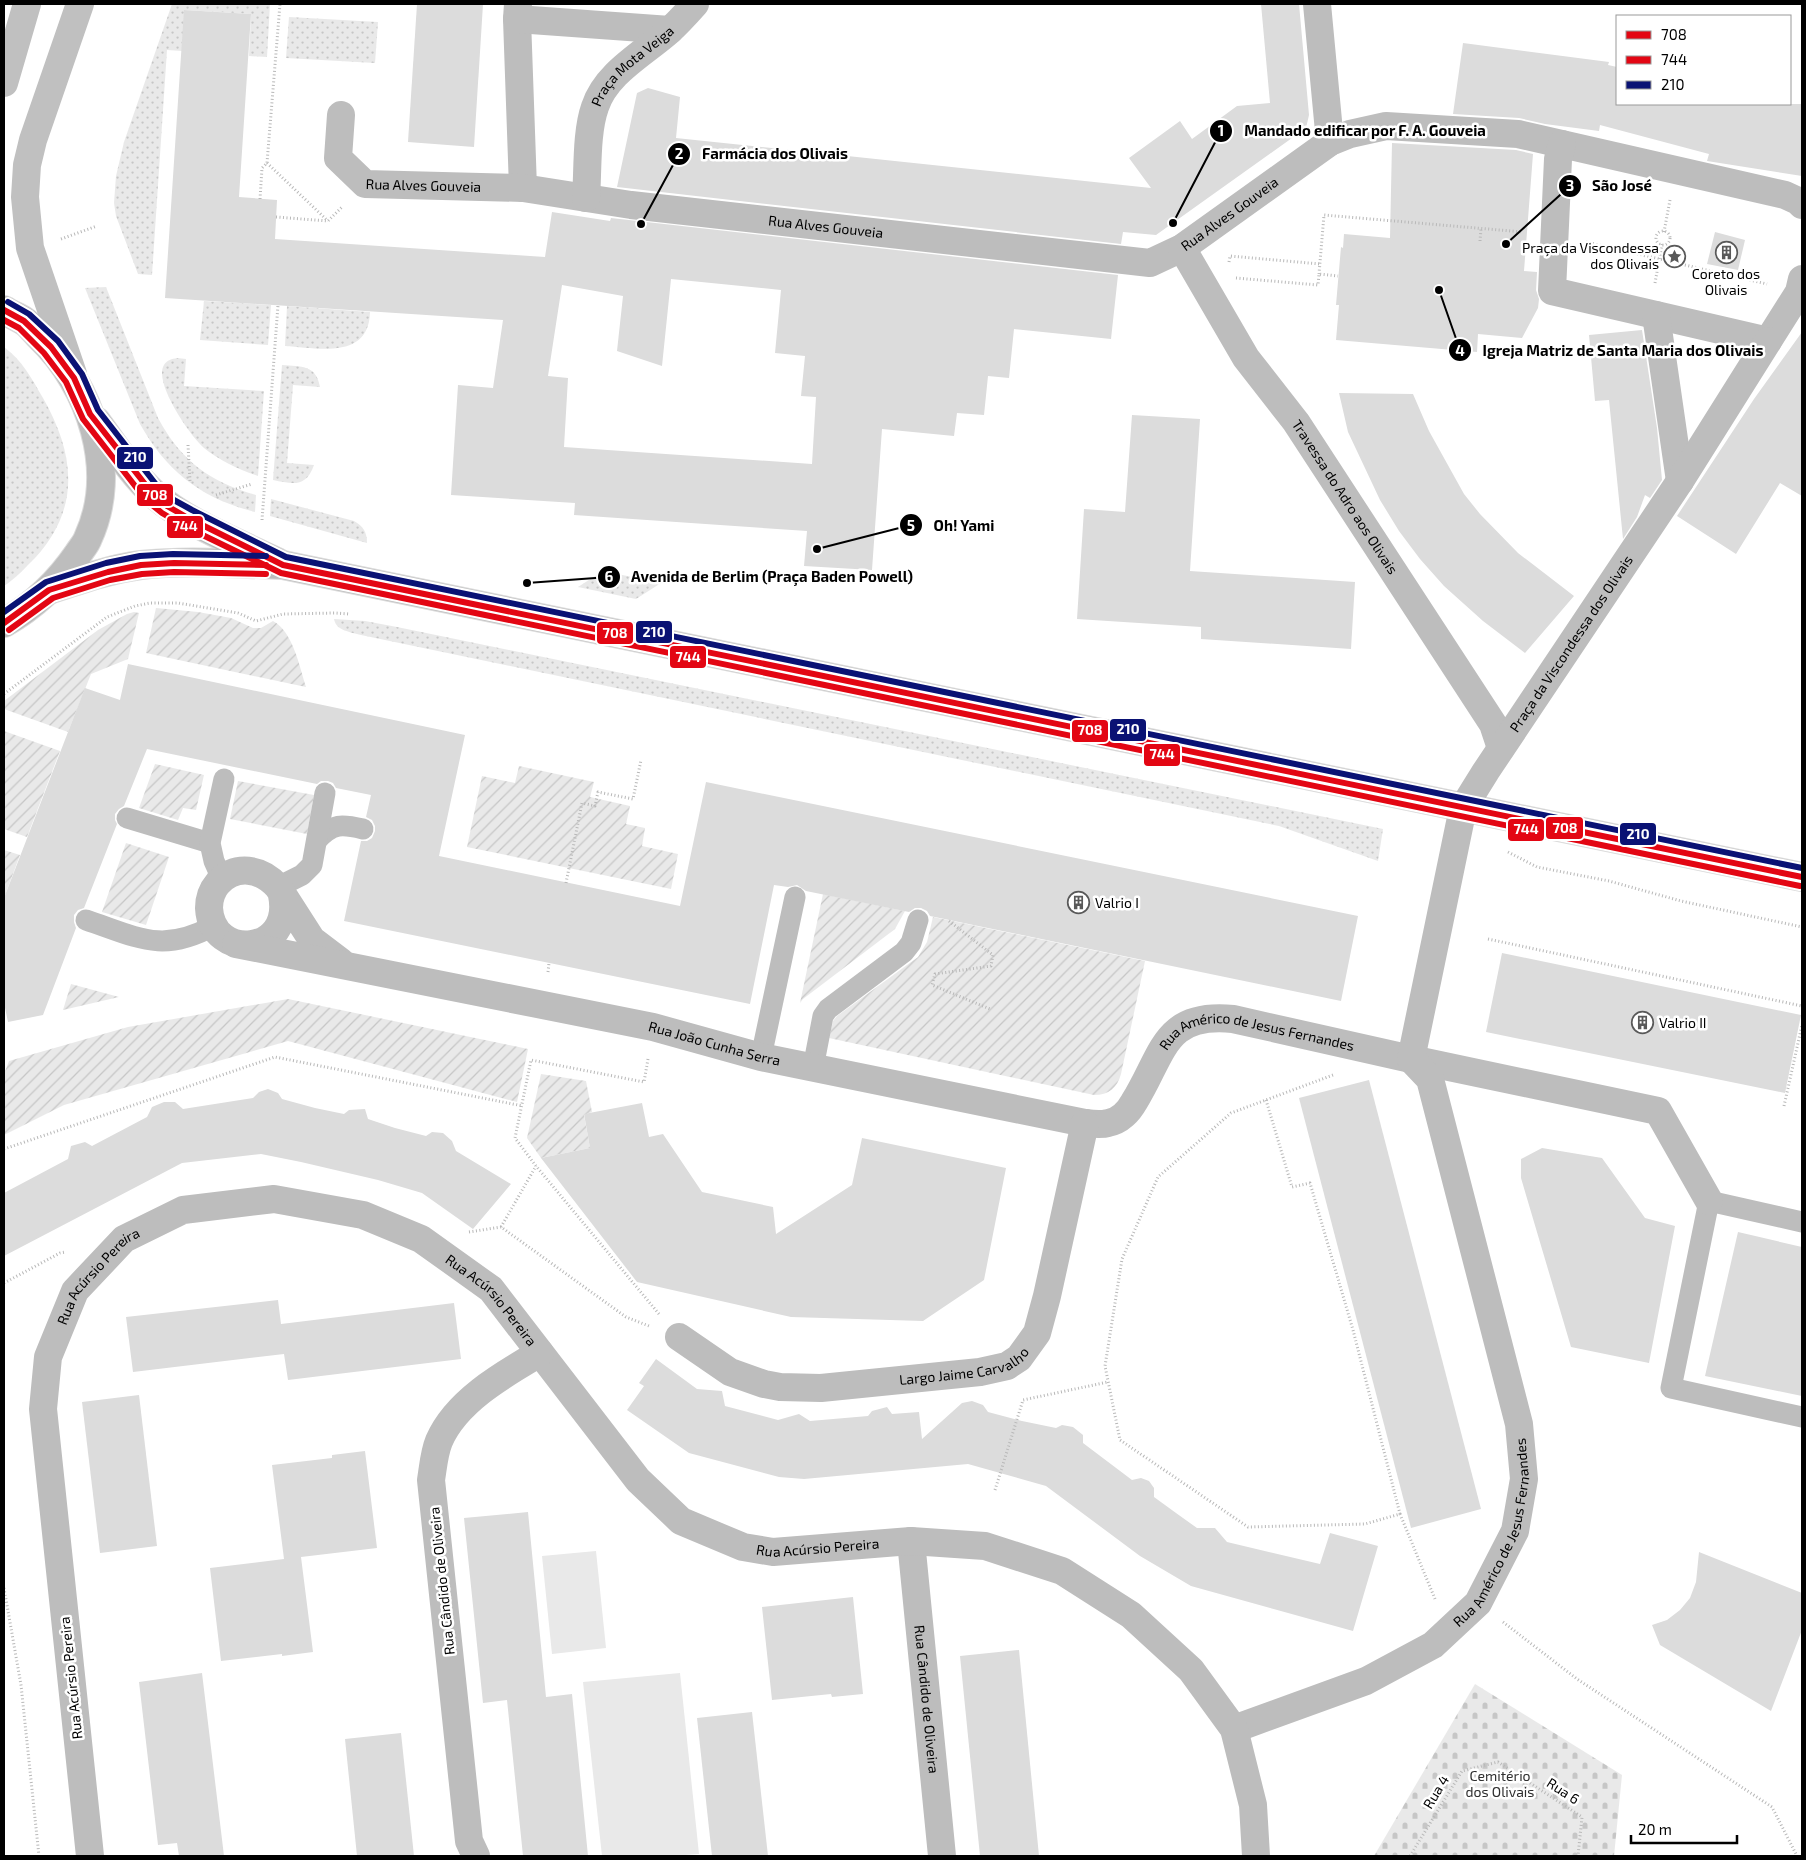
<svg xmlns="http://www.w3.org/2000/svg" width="1806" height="1860" viewBox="0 0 1806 1860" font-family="'Exo 2',sans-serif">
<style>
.grass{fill:url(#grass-dots)}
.cemetery{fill:url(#cemetery-stones)}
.garden{fill:url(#garden-furrows)}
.pitch{fill:#e9e9e9}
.building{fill:#dcdcdc;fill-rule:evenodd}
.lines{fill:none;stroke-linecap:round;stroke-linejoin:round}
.primary-casing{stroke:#dbdbdb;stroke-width:30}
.path{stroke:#b8b8b8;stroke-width:3;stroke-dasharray:1 2.5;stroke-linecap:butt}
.service{stroke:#bdbdbd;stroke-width:21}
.minor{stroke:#bdbdbd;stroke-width:28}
.secondary{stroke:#c0c0c0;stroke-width:28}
.primary{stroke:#bdbdbd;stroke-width:28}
.bus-1-casing{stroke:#fff;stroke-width:10}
.bus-2-casing{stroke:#fff;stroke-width:10}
.bus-3-casing{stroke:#fff;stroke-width:10}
.bus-1{stroke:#e30613;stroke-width:6}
.bus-2{stroke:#e30613;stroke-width:6}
.bus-3{stroke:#0a1274;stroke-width:6}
.labels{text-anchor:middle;stroke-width:5;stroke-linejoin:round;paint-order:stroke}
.street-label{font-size:14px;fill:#000;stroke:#fff}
.poi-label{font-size:14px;fill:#000;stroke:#fff;text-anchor:start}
.park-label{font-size:14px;fill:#2e2e2e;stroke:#fff}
.leader{fill:none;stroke:#000;stroke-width:2}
.callout-dot{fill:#000;stroke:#fff;stroke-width:2}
.mark-label{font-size:15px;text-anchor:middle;font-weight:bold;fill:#fff}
.callout-label{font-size:15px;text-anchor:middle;font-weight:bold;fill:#000;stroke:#fff;stroke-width:5;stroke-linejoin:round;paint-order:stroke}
.line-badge{stroke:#fff;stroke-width:2}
.badge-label{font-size:14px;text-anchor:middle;font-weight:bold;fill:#fff}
</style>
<defs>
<pattern id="grass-dots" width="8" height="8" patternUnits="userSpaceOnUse" patternTransform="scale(1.25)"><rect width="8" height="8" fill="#e9e9e9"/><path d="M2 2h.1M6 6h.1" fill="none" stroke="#c6c6c6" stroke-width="1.8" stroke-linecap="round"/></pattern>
<pattern id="cemetery-stones" width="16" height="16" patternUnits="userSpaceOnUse" patternTransform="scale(1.25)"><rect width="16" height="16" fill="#e9e9e9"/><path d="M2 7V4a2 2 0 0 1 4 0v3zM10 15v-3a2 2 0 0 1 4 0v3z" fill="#c6c6c6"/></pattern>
<pattern id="garden-furrows" width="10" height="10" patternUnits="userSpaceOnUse" patternTransform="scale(1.25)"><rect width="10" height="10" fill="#e9e9e9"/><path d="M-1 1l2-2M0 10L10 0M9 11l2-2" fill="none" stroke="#c6c6c6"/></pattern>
</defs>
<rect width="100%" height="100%" fill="#fff"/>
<g class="grass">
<polygon points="172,4 270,4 267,57 249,56 251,14 185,10 182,51 167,50 152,275 138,274 116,216 114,203 116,176 124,142"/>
<polygon points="289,17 378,22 375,63 286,58"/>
<path d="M106,287L158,418C181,461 210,482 256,495L255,512C201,498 167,472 140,424L85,288Z"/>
<polygon points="204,301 271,305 268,345 200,340"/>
<path d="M287,306L370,312C369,360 318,348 285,346Z"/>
<path d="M4,347C22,360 32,379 43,398C75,454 81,508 35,558C25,568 15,579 4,586Z"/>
<path d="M177,358L186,359L184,386L264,391L258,476C238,469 220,461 204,448C190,436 153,382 164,365C167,360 172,359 177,358Z"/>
<path d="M282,365C301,367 316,364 320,387L293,385L287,463L314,465C306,488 293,484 273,480Z"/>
<path d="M271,499L354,521C363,526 367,532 367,543L270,516Z"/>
<polygon points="603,571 661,583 636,599 578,587"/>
<path d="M334,619L365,621L397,627L1383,829L1378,861L1279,826L361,635C351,632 336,631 334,619Z"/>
</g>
<polygon class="cemetery" points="1475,1684 1622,1775 1614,1856 1374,1856"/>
<g class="garden">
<path d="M156,608L198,612L231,618L253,628H261L273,621C293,632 299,665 306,687L146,653Z"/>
<polygon points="134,612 139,613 128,659 91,674 68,732 4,709 4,701 98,630 127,614"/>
<polygon points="4,731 60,751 27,837 4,829"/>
<polygon points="155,764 204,775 196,810 183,808 178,820 139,808"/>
<polygon points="519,766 594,782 590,797 630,806 626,824 645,828 642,846 678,854 671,889 467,847 482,776 515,783"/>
<polygon points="238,781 314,795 307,834 230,819"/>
<polygon points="126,843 169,857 146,925 102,912"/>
<polygon points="4,850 20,855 4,898"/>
<polygon points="823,894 905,911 895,929 803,999 800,1003"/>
<path d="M933,917L1145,961L1121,1074C1117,1088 1109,1095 1094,1095L829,1038L833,1021L837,1016L918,957L927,942Z"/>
<polygon points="71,984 119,997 63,1010"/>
<polygon points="288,999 528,1049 517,1102 288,1041 64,1105 4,1135 4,1074 9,1061 128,1027"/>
<polygon points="541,1074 586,1081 592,1112 584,1115 590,1148 541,1158 527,1138"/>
</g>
<g class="pitch">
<polygon points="596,1551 606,1648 552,1654 542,1556"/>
<polygon points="680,1673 699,1854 672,1856 602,1856 583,1682"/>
</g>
<g class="building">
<polygon points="417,4 483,4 474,147 408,142"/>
<polygon points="1261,4 1299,4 1309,115 1306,128 1156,235 1123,232 1121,244 617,187 637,93 648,88 680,97 676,138 1151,188 1129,158 1180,121 1192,139 1237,106 1270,103"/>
<path d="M184,10L251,14L239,197L277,200L275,239L545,257L552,212L610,221L611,218L1118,275L1111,339L1014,329L1009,378L988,376L984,415L957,413L954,436L882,429L872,570L804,566L807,531L574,515L575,503L451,495L458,385L493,388L503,320L165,298ZM671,279L781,290L775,353L805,356L801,396L816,397L812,464L564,447L568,378L548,376L562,285L623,296L617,351L662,366Z"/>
<polygon points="1463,43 1609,62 1608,65 1617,67 1617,104 1802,104 1802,176 1707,161 1709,154 1600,125 1599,131 1545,124 1519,118 1453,114"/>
<polygon points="1392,143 1516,150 1533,154 1524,271 1537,272 1536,290 1539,299 1538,308 1522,338 1478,334 1477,352 1336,340 1339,305 1336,305 1341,247 1343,248 1344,234 1390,238"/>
<polygon points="1715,232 1745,240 1738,270 1707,264"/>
<polygon points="1642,330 1657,428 1662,480 1650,498 1645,495 1637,517 1623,539 1609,400 1595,401 1589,335"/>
<polygon points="1802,332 1802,496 1780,483 1736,554 1677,516 1754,399"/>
<polygon points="1339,393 1413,394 1429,431 1464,494 1480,514 1518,553 1574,596 1525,653 1483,621 1444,586 1420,559 1399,531 1380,500 1348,432"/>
<polygon points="1132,415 1200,419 1190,571 1355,582 1351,649 1201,639 1201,627 1077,619 1084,509 1125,512"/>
<polygon points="128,664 465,735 439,856 680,906 706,782 1358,916 1341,1001 930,916 927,911 921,908 915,908 909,912 806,891 797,885 788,887 774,885 750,1004 344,921 361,841 367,841 372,838 375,831 375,826 372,820 366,817 371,795 336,788 333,783 328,781 321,781 317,784 147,749 124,806 119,809 115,814 115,820 117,824 84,908 78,910 74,915 74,922 76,928 43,1015 8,1022 4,1003 4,898 85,688 120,700"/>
<polygon points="1502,953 1801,1015 1785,1093 1486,1032"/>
<polygon points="1369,1080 1481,1509 1411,1528 1299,1098"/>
<polygon points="268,1089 278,1093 282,1099 315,1108 344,1114 349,1110 365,1109 368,1119 395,1128 426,1136 432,1132 443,1133 452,1141 456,1151 511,1184 473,1229 422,1193 378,1180 301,1162 261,1154 182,1163 4,1256 4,1193 68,1159 71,1146 85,1142 92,1146 147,1117 152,1107 164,1102 175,1102 183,1109 253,1098 259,1092"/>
<polygon points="642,1103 649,1137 663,1134 702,1192 773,1207 776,1234 852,1185 862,1138 1006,1168 984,1280 923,1321 791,1317 637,1282 541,1158 590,1148 584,1114"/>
<polygon points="1542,1148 1602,1158 1645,1218 1675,1226 1649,1363 1571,1347 1521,1178 1521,1159"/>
<polygon points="1738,1232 1802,1247 1802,1396 1705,1376"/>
<polygon points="278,1300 281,1324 454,1303 461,1359 288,1380 284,1354 133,1372 126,1317"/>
<polygon points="656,1359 697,1389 722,1391 725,1406 778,1420 799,1414 810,1421 868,1416 872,1411 887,1407 892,1414 919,1412 922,1439 962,1403 972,1401 983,1405 988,1412 1022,1421 1056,1428 1062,1425 1073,1427 1083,1435 1083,1443 1132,1480 1141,1478 1149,1481 1154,1488 1154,1497 1176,1513 1197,1528 1215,1528 1227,1542 1320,1564 1330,1533 1378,1546 1353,1631 1191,1586 1140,1556 1046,1486 968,1464 804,1479 779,1477 689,1453 627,1410 644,1386 639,1383"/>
<polygon points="139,1395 157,1546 100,1553 82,1402"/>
<polygon points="365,1451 377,1548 301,1557 313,1652 282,1656 282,1654 221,1661 210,1568 284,1559 272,1465 332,1458 332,1455"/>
<polygon points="528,1512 546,1697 572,1694 588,1856 523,1856 507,1700 483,1703 464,1518"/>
<polygon points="1699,1552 1802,1593 1802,1630 1771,1711 1660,1645 1652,1625 1667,1620 1680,1610 1690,1598 1696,1582"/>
<polygon points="853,1597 863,1694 832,1697 831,1694 772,1700 762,1607"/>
<polygon points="1019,1650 1039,1856 980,1856 960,1656"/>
<polygon points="202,1673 224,1856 179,1856 177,1843 158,1845 139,1682"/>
<polygon points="752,1712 768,1856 712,1856 697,1718"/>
<polygon points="401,1733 414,1856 357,1856 345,1739"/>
</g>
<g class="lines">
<defs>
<g id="primary">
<path d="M4,310C10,314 18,317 24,321C30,325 35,332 40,337C91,386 119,471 88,538C86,544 81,549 78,554C58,583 34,606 4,623"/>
<path d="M96,421C114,445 131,473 153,493C184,522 238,543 277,562"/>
<path d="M49,590C79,580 110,569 141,565C187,560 236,564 283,565L1802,877"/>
</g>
</defs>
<use href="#primary" class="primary-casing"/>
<g class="path">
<polyline points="267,163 328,221"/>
<polyline points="260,199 262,168 267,163 280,4"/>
<polyline points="276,217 328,221 343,206"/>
<circle cx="1663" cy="238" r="7"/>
<polyline points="1664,232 1670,200"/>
<polyline points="61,239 97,226"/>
<polyline points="1480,241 1481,228"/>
<polyline points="1586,242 1767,284"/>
<polyline points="1229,262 1230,256 1320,264"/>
<polyline points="1319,274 1324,215 1523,232"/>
<polyline points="1236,278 1318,285 1319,274 1338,276"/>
<polyline points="1655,283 1662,244"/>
<polyline points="188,445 190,481"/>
<polyline points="216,495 252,484"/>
<polyline points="262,520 278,305"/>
<polyline points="4,694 107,617 135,606 150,603 178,603 238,613 256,621 283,614 335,613 349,614"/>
<polyline points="1508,852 1537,867 1609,881 1681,901 1802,927"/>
<polyline points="566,883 582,803 595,806 598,792 633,799 641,760"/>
<polyline points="949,921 993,955 991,966 935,974 932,985 990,1009"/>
<polyline points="1488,939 1802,1006"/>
<polyline points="548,972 549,963"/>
<polyline points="648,1059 644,1082 531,1060 515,1138 536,1166 659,1314"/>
<polyline points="1333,1075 1231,1113 1158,1177 1122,1259 1105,1366 1120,1440 1248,1527 1365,1524 1400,1514 1435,1599"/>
<polyline points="1266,1100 1292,1187 1310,1183 1353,1330 1400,1514"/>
<polyline points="1784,1106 1802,1025"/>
<polyline points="4,1149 275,1057 523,1106"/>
<polyline points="501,1227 536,1166"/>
<polyline points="469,1232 501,1227 626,1317 649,1326"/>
<polyline points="4,1283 60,1253 66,1252"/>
<polyline points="995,1490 1023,1400 1108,1382"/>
<polyline points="4,1588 21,1685 39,1856"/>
<polyline points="1503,1622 1577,1679 1772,1807 1797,1856"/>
<polyline points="1410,1856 1462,1771 1498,1762 1582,1817 1578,1856"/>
</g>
<g class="service">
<polyline points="127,818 210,843"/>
<path d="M317,840C333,823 342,824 363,829"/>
<polyline points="222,879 214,861 210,843 224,779"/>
<polyline points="278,887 302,875 312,865 325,793"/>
<path d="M86,920C137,937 162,954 213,926"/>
<polyline points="761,1057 795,897"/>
<polyline points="813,1068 823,1016 828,1009 904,952 911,943 918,920"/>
<polyline points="1802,1222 1709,1201 1671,1388 1802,1417"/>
</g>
<g class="minor">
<polyline points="518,4 517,19 523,188"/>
<polyline points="1317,4 1330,142"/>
<polyline points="517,19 670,30"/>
<path id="s1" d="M341,115L338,158L365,184L523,188L631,205L1150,263L1182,248L1330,142L1350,134L1386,126L1518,134L1785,195L1798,201L1802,205"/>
<polyline points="1562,144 1558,159 1552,291 1768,341 1799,292 1802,279"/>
<path id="s2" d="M586,198C588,171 586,132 595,107C606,73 643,54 669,31C678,23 687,13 695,4"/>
<path id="s3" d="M1182,248L1246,358L1296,422L1493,724L1501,748"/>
<polyline points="1656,315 1680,481"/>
<path d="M282,895C294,955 212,962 209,908C209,899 212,890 218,883C236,864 261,868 278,887L312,940L341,962"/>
<path id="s4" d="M236,944L653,1027L761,1057L1085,1123C1093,1124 1101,1125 1108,1123C1120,1121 1129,1111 1134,1102C1164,1054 1163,1012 1233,1019L1411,1059L1658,1111L1709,1201"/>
<path id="s5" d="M679,1337L730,1372L764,1384L780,1387L821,1388L980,1372L1007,1366L1019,1358L1037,1333L1047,1296L1085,1123"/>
<path id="s6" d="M911,1541L942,1856"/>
<path id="s7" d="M1234,1729L1366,1681L1433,1645L1478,1603L1515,1531L1524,1479L1519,1424L1430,1079L1411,1059L1463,808L1486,771L1680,481L1768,341"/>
<path id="s8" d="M90,1856L43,1409L48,1357L75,1291L124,1239L183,1210L274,1199L363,1215L421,1239L491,1289L638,1480L681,1521L743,1547L773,1552L911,1541L985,1546L1062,1571L1131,1615L1191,1670L1234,1729L1253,1805L1256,1856"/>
<path d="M476,1856L469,1841L431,1480C433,1468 434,1453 439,1441C456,1401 504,1374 540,1353"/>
</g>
<g class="secondary">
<polyline points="4,83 27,4"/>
<polyline points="73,374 30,248 25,197 27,165 33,140 80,4"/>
</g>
<use href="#primary" class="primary"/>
<defs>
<g id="bus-1">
<polyline points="4,310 24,321 51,347 74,378 90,414 152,493 167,506 188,518 283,565 1802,877"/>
<polyline points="4,623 49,590 108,572 141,565 174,563 266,565"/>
</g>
<g id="bus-2">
<polyline points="4,320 19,328 44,353 66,382 83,419 146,500 162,513 184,526 281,573 1800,886"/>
<polyline points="9,630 53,598 110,580 142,574 174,572 266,574"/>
</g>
<g id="bus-3">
<polyline points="8,302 29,314 58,341 82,374 98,410 158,487 172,499 192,510 286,557 1802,868"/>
<polyline points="4,612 46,582 106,563 140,556 173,554 266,556"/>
</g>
</defs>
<use href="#bus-1" class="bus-1-casing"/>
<use href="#bus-2" class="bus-2-casing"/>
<use href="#bus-3" class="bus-3-casing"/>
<use href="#bus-1" class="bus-1"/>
<use href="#bus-2" class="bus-2"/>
<use href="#bus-3" class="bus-3"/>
</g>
<defs>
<symbol id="building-ring" viewBox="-11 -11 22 22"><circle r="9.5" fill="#fff" stroke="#595959" stroke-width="1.5"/><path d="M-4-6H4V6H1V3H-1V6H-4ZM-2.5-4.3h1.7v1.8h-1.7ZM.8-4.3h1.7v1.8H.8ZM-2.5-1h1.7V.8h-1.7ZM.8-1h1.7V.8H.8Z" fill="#595959"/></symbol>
<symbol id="sight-ring" viewBox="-11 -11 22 22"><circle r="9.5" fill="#fff" stroke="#595959" stroke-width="1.5"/><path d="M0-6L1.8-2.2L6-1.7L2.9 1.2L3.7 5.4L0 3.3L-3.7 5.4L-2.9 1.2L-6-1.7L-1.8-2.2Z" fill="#595959"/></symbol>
</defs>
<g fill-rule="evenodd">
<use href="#building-ring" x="1714" y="240" width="25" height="25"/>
<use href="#sight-ring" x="1662" y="244" width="25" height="25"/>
<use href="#building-ring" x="1066" y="890" width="25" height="25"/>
<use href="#building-ring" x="1630" y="1010" width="25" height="25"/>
</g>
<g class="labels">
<g class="street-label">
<text dy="5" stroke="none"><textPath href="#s2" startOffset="148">Praça Mota Veiga</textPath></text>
<text dy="5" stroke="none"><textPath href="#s1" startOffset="139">Rua Alves Gouveia</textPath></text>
<text dy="5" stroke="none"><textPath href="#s1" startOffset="964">Rua Alves Gouveia</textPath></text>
<text dy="5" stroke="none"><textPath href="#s1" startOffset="544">Rua Alves Gouveia</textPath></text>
<text dy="5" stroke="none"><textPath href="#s3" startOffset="298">Travessa do Adro aos Olivais</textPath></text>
<text dy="5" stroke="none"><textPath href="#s7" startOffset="1304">Praça da Viscondessa dos Olivais</textPath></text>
<text dy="5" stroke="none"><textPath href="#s4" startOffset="489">Rua João Cunha Serra</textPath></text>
<text dy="5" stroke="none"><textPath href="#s4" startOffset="1089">Rua Américo de Jesus Fernandes</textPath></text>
<text dy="5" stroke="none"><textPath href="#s8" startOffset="599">Rua Acúrsio Pereira</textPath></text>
<text dy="5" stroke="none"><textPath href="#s8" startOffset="1049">Rua Acúrsio Pereira</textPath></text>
<text dy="5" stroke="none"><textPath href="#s5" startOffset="301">Largo Jaime Carvalho</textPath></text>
<text dy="5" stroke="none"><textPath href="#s7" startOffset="350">Rua Américo de Jesus Fernandes</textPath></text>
<text dy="5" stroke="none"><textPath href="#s8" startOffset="1484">Rua Acúrsio Pereira</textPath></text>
<text transform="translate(442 1581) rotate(-96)" y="5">Rua Cândido de Oliveira</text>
<text transform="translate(71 1678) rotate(-96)" y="5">Rua Acúrsio Pereira</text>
<text dy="5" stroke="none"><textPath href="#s6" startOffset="159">Rua Cândido de Oliveira</textPath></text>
<text transform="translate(1563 1791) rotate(33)" y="5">Rua 6</text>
<text transform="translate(1436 1792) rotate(-59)" y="5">Rua 4</text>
</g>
<g class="poi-label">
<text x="1659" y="253" text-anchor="end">Praça da Viscondessa<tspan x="1659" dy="16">dos Olivais</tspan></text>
<text x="1726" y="279" text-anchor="middle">Coreto dos<tspan x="1726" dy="16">Olivais</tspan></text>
<text x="1095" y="908">Valrio I</text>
<text x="1659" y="1028">Valrio II</text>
</g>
<g class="park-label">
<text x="1500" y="1781">Cemitério<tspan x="1500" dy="16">dos Olivais</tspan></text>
</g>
</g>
<path class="leader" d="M1173 223L1221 131M641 224L679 154M1506 244L1570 186M1439 290L1460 350M817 549L911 525M527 583L609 577"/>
<g class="callout-dot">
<circle cx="1173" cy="223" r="5"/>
<circle cx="641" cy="224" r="5"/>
<circle cx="1506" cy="244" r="5"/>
<circle cx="1439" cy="290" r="5"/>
<circle cx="817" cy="549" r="5"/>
<circle cx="527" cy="583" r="5"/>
<circle cx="1221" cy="131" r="12"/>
<circle cx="679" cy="154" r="12"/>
<circle cx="1570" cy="186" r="12"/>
<circle cx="1460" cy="350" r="12"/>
<circle cx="911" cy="525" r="12"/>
<circle cx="609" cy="577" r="12"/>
</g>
<g class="mark-label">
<text x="1221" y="136">1</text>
<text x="679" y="159">2</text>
<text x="1570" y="191">3</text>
<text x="1460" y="356">4</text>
<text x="911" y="531">5</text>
<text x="609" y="582">6</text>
</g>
<g class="callout-label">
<text x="1365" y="136">Mandado edificar por F. A. Gouveia</text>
<text x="775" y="159">Farmácia dos Olivais</text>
<text x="1622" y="191">São José</text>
<text x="1623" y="356">Igreja Matriz de Santa Maria dos Olivais</text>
<text x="964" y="531">Oh! Yami</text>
<text x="772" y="582">Avenida de Berlim (Praça Baden Powell)</text>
</g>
<g class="line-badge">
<rect x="116" y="446" width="38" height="24" rx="5" fill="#0a1274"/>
<rect x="136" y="483" width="38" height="24" rx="5" fill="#e30613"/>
<rect x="166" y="515" width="38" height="24" rx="5" fill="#e30613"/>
<rect x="635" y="620" width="38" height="24" rx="5" fill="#0a1274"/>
<rect x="596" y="621" width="38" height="24" rx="5" fill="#e30613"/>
<rect x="669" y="645" width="38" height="24" rx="5" fill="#e30613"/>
<rect x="1109" y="718" width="38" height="24" rx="5" fill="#0a1274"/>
<rect x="1071" y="719" width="38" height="24" rx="5" fill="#e30613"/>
<rect x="1143" y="743" width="38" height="24" rx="5" fill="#e30613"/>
<rect x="1545" y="816" width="39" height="24" rx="5" fill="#e30613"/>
<rect x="1507" y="818" width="38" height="24" rx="5" fill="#e30613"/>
<rect x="1619" y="822" width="38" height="24" rx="5" fill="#0a1274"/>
</g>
<g class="badge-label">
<text x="135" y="462">210</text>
<text x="155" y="500">708</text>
<text x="185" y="531">744</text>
<text x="654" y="637">210</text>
<text x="615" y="638">708</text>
<text x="688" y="662">744</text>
<text x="1128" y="734">210</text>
<text x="1090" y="735">708</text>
<text x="1162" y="759">744</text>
<text x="1565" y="833">708</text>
<text x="1526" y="834">744</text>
<text x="1638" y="839">210</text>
</g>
<rect width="1806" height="1860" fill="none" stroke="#000000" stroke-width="10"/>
<rect x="1616" y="15" width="175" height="90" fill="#ffffff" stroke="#999999"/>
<rect x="1626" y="31" width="25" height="8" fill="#e30613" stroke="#999999"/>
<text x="1661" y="40" font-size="15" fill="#000000">708</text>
<rect x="1626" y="56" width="25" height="8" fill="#e30613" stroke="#999999"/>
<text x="1661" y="65" font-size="15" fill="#000000">744</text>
<rect x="1626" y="81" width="25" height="8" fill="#0a1274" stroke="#999999"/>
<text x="1661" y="90" font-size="15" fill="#000000">210</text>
<path d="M1631 1835v8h106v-8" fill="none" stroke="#000000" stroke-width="2.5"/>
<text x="1638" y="1835" font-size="15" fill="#000000" stroke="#ffffff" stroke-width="4" paint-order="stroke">20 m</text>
</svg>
